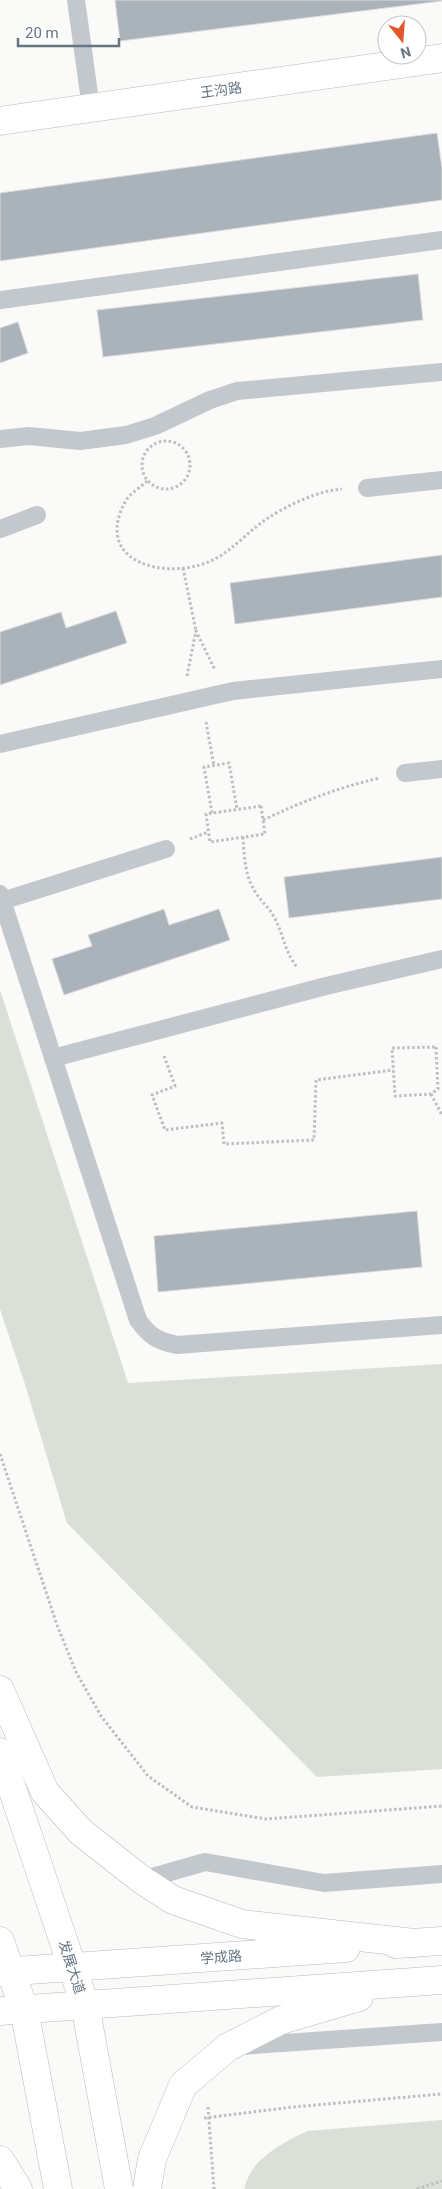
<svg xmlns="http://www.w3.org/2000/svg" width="442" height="2189" viewBox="0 0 442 2189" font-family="Roboto,'Noto Sans SC',sans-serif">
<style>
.green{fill:#dadfd7}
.building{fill:#aab3b9;stroke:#dcdcda}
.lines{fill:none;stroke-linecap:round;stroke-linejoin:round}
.secondary-casing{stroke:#b3babf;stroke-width:29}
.primary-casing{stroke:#b5babe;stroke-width:29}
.path{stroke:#bbbfc2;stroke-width:3;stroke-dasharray:2.5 2.5;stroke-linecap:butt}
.lane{stroke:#c3c8cc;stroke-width:18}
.secondary{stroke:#fff;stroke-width:28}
.primary{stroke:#fff;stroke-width:28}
.labels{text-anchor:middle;stroke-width:5;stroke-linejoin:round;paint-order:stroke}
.street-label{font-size:14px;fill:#657683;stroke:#fff}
</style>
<rect width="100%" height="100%" fill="#fafaf8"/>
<g class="green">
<polygon points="0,990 128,1383 442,1364 442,1769 317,1777 67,1523 24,1381 0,1309"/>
<path d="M442,2120V2189H244C246,2184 247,2178 250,2174C259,2156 290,2138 308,2131Z"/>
</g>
<g class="building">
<polygon points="115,0 442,0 442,1 120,41"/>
<polygon points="437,133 442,168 442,200 0,261 0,193"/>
<polygon points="418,274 423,320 103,357 97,310"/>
<polygon points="18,322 28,353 0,363 0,328"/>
<polygon points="442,555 442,597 235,624 230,583"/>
<polygon points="116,611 127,643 0,685 0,632 61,612 66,628"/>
<polygon points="442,857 442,899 289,918 284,877"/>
<polygon points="164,909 169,925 219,909 230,940 64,995 52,959 92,946 88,935"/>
<polygon points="417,1211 422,1267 158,1292 154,1236"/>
</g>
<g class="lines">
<defs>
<g id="secondary">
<polyline points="0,121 442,58"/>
<polyline points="0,1690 45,1792 81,1832 142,1880 173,1900 242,1924 414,1943"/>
<polyline points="396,1944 442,1941"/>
<polyline points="0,1972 346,1948"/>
<polyline points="0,2011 442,1980"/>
<polyline points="0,2160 18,2189"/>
<polyline points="147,2189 152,2159 183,2085 228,2047 281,2020 359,1997"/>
</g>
<g id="primary">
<polyline points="0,1752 85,2005 119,2189"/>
<polyline points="0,1941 24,2009 58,2189"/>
</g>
</defs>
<use href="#secondary" class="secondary-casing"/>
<use href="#primary" class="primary-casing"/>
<g class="path">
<circle cx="166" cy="465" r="24"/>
<path d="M147,481C141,487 129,494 125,502C99,551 141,573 185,568C224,563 236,541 265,520C286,506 316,491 342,489"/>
<polyline points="183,568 196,631"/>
<polyline points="187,676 196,631 215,670"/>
<polyline points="206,722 214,766"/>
<polygon points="261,806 265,834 210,842 206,814"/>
<polyline points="212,813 204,767 229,763 237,809"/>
<path d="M263,820C304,801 336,788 380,778"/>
<path d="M243,837C244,856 245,877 256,893C261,901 268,907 273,915C283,932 284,951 297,967"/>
<polyline points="190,839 208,832"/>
<polygon points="436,1047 438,1089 431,1094 395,1096 392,1048"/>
<polyline points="164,1056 175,1086 152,1095 165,1130 222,1123 224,1144 314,1140 316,1080 393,1070"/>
<polyline points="431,1094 442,1115"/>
<polyline points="0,1454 57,1625 76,1672 101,1716 148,1776 192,1807 266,1819 442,1806"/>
<polyline points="208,2107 214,2189"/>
<polyline points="204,2118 293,2107 442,2094"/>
<polyline points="417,2189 442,2181"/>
</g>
<g class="lane">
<polyline points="76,0 91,108"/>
<polyline points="0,300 442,240"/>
<polyline points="0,439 29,436 80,441 126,435 155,426 210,400 237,391 442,372"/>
<polyline points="367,488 442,480"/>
<polyline points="0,529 37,515"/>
<polyline points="0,744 233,691 442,669"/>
<polyline points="405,773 442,769"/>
<path d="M0,894L138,1320C149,1336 158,1341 177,1345L442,1325"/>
<polyline points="2,901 166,849"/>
<polyline points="53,1058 326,986 442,959"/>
<polyline points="142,1880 205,1862 324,1883 442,1874"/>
<polyline points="241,2046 442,2032"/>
</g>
<use href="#secondary" class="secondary"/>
<use href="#primary" class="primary"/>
</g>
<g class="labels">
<g class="street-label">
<text transform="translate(221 90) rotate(-8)" y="5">王沟路</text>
<text transform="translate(221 1957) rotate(-4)" y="5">学成路</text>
<text transform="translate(72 1967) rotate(72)" y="5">发展大道</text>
</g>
</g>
<g transform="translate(402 40) rotate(163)"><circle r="24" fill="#ffffff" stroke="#c1c8cd"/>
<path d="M0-4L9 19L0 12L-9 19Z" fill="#e4572e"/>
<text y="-8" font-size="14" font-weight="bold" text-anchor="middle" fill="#657683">N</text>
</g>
<path d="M18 38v8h101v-8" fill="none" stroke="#657683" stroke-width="2.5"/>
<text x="25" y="38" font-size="15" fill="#657683" stroke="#ffffff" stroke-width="4" paint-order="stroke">20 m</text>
</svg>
